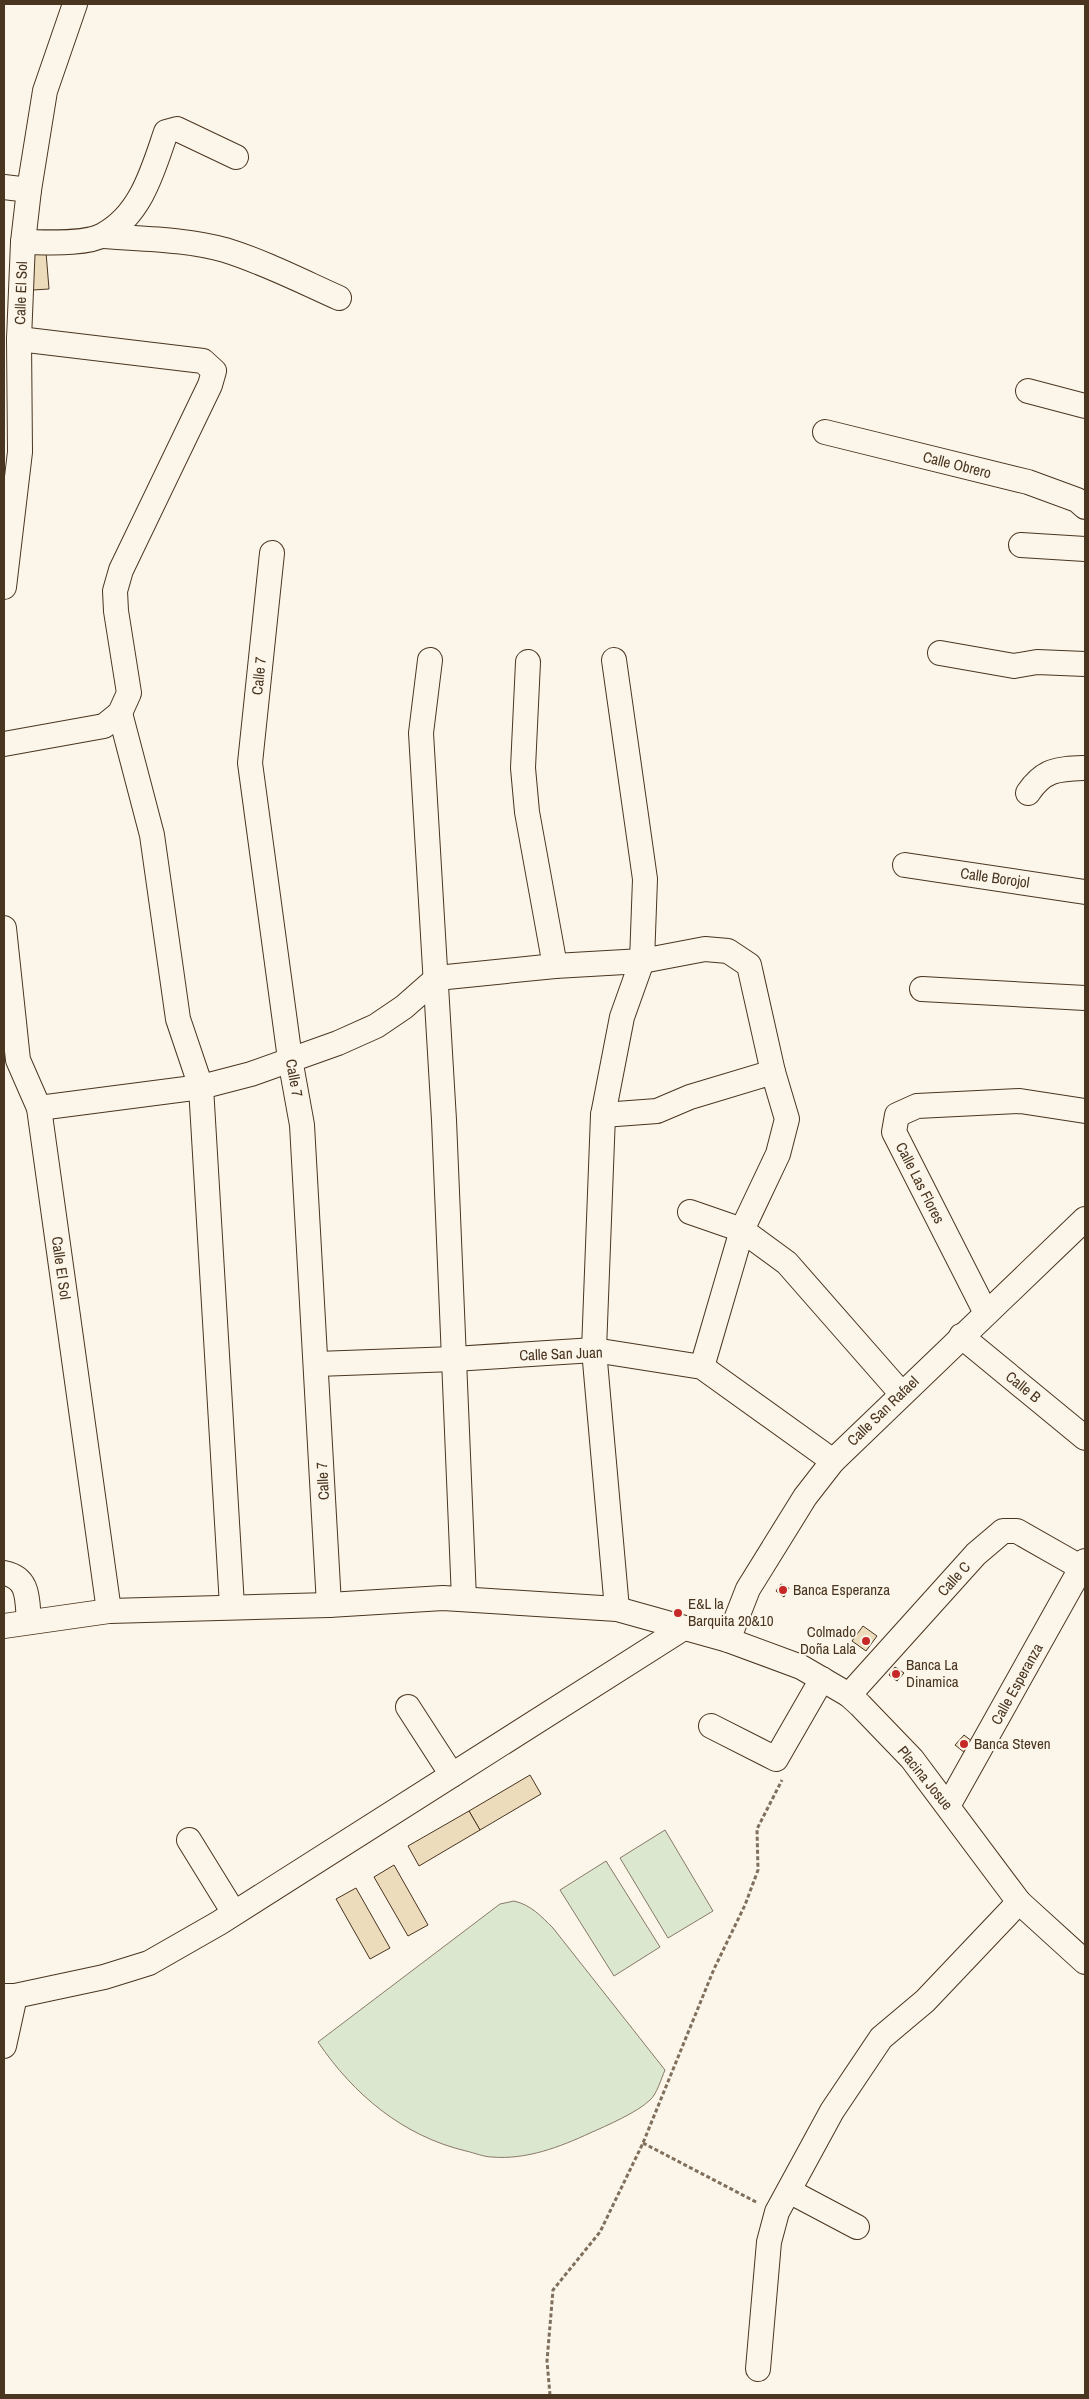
<svg xmlns="http://www.w3.org/2000/svg" width="1089" height="2399" viewBox="0 0 1089 2399" font-family="'Archivo Narrow',sans-serif">
<style>
.green{fill:#dce7d0;stroke:#887966}
.building{fill:#ecdcbc;stroke:#4a3520}
.lines{fill:none;stroke-linecap:round;stroke-linejoin:round}
.minor-casing{stroke:#4a3520;stroke-width:26}
.path{stroke:#7f6f5c;stroke-width:3;stroke-dasharray:4 2.5;stroke-linecap:butt}
.minor{stroke:#fbf6e9;stroke-width:24}
.poi-dot{fill:#c62828;stroke:#fbf6e9;stroke-width:2}
.labels{text-anchor:middle;stroke-width:4;stroke-linejoin:round;paint-order:stroke}
.street-label{font-size:15px;fill:#4a3520;stroke:#fbf6e9}
.poi-label{font-size:15px;fill:#4a3520;stroke:#fbf6e9;text-anchor:start}
</style>
<rect width="100%" height="100%" fill="#fbf6e9"/>
<g class="green">
<polygon points="665,1830 713,1911 668,1938 620,1858"/>
<polygon points="606,1861 660,1947 614,1976 560,1890"/>
<path d="M514,1901C531,1905 541,1916 553,1928L665,2070C661,2079 657,2094 650,2100C638,2112 606,2126 590,2133C560,2147 526,2160 492,2157C484,2157 475,2153 466,2151C403,2136 354,2095 318,2042L500,1904Z"/>
</g>
<g class="building">
<polygon points="46,252 49,289 33,290 30,254"/>
<polygon points="781,1584 789,1588 784,1597 776,1591"/>
<polygon points="863,1626 877,1636 866,1651 852,1641"/>
<polygon points="895,1667 904,1673 897,1681 889,1675"/>
<polygon points="964,1735 973,1742 965,1753 955,1745"/>
<polygon points="530,1775 541,1794 480,1830 469,1811"/>
<polygon points="469,1811 480,1830 419,1866 408,1846"/>
<polygon points="394,1865 428,1925 408,1936 374,1877"/>
<polygon points="356,1888 390,1948 370,1959 336,1899"/>
</g>
<g class="lines">
<defs>
<g id="minor">
<polyline points="4,187 29,190"/>
<path d="M103,236C143,239 186,239 225,250C264,262 301,281 339,298"/>
<path d="M23,242C44,242 86,245 103,235C141,215 153,170 166,132L177,129L236,157"/>
<polyline points="1028,391 1085,406"/>
<polyline points="825,432 1028,482 1077,500 1085,507"/>
<polyline points="1021,545 1085,549"/>
<polyline points="272,553 250,763 290,1059 302,1125 329,1605"/>
<polyline points="4,587 20,452 19,339 23,242 29,190 45,91 75,4"/>
<polyline points="940,653 1014,666 1037,662 1085,664"/>
<polyline points="430,660 421,733 444,1120 464,1599"/>
<polyline points="614,660 645,879 642,961 622,1017 603,1115 594,1350 617,1609"/>
<polyline points="528,662 523,768 527,812 555,966"/>
<polyline points="120,713 152,835 178,1019 201,1087 232,1606"/>
<polyline points="4,744 104,726 120,713 129,693 116,611 115,591 121,570 210,385 214,371 203,361 19,339"/>
<path d="M1028,793C1044,769 1058,769 1085,768"/>
<polyline points="905,865 1085,892"/>
<polyline points="4,928 18,1060 39,1108 109,1611"/>
<polyline points="922,989 1085,998"/>
<polyline points="39,1108 201,1087 251,1074 338,1043 376,1026 404,1007 437,978 555,966 642,961 705,949 728,951 749,965 773,1072"/>
<polyline points="603,1115 657,1111 690,1097 773,1072 787,1119 778,1154 742,1230 702,1367"/>
<polyline points="690,1212 742,1230 787,1263 901,1393"/>
<polyline points="986,1313 894,1132 897,1115 917,1106 1020,1101 1085,1111"/>
<polyline points="961,1336 1085,1438"/>
<polyline points="317,1364 454,1359 594,1350 702,1367 833,1461"/>
<path d="M4,1573C30,1578 27,1600 29,1622"/>
<polyline points="4,1626 109,1611 329,1605 443,1598 617,1609 728,1640 801,1667 849,1695 860,1705 912,1759 1019,1902 1085,1962"/>
<polyline points="728,1640 748,1589 805,1497 833,1461 1085,1219"/>
<polyline points="849,1695 976,1554 1003,1531 1017,1531 1082,1568"/>
<polyline points="408,1707 452,1775"/>
<polyline points="711,1726 776,1759 822,1679"/>
<polyline points="948,1806 1085,1561"/>
<polyline points="189,1840 234,1913"/>
<polyline points="4,1996 15,1996 104,1977 149,1963 219,1923 682,1629"/>
<polyline points="4,2046 15,1996"/>
<polyline points="789,2191 857,2227"/>
<polyline points="758,2369 769,2242 777,2212 832,2111 881,2038 925,2001 1019,1902"/>
</g>
</defs>
<use href="#minor" class="minor-casing"/>
<g class="path">
<polyline points="643,2143 758,2203"/>
<polyline points="550,2395 547,2361 553,2290 600,2232 643,2143 714,1969 745,1905 758,1870 757,1829 782,1780"/>
</g>
<use href="#minor" class="minor"/>
</g>
<g class="poi-dot">
<circle cx="783" cy="1590" r="5"/>
<circle cx="678" cy="1613" r="5"/>
<circle cx="866" cy="1641" r="5"/>
<circle cx="896" cy="1674" r="5"/>
<circle cx="964" cy="1744" r="5"/>
</g>
<g class="labels">
<g class="street-label">
<text transform="translate(21 293) rotate(-88)" y="5">Calle El Sol</text>
<text transform="translate(957 465) rotate(14)" y="5">Calle Obrero</text>
<text transform="translate(259 676) rotate(-84)" y="5">Calle 7</text>
<text transform="translate(995 878) rotate(8)" y="5">Calle Borojol</text>
<text transform="translate(294 1078) rotate(80)" y="5">Calle 7</text>
<text transform="translate(920 1183) rotate(63)" y="5">Calle Las Flores</text>
<text transform="translate(61 1268) rotate(82)" y="5">Calle El Sol</text>
<text transform="translate(561 1354) rotate(-2)" y="5">Calle San Juan</text>
<text transform="translate(1023 1387) rotate(39)" y="5">Calle B</text>
<text transform="translate(883 1411) rotate(-44)" y="5">Calle San Rafael</text>
<text transform="translate(323 1481) rotate(-93)" y="5">Calle 7</text>
<text transform="translate(954 1579) rotate(-48)" y="5">Calle C</text>
<text transform="translate(1017 1684) rotate(-61)" y="5">Calle Esperanza</text>
<text transform="translate(925 1778) rotate(51)" y="5">Placina Josue</text>
</g>
<g class="poi-label">
<text x="793" y="1595">Banca Esperanza</text>
<text x="688" y="1609">E&amp;L la<tspan x="688" dy="17">Barquita 20&amp;10</tspan></text>
<text x="856" y="1637" text-anchor="end">Colmado<tspan x="856" dy="17">Doña Lala</tspan></text>
<text x="906" y="1670">Banca La<tspan x="906" dy="17">Dinamica</tspan></text>
<text x="974" y="1749">Banca Steven</text>
</g>
</g>
<rect width="1089" height="2399" fill="none" stroke="#4a3520" stroke-width="10"/>
</svg>
